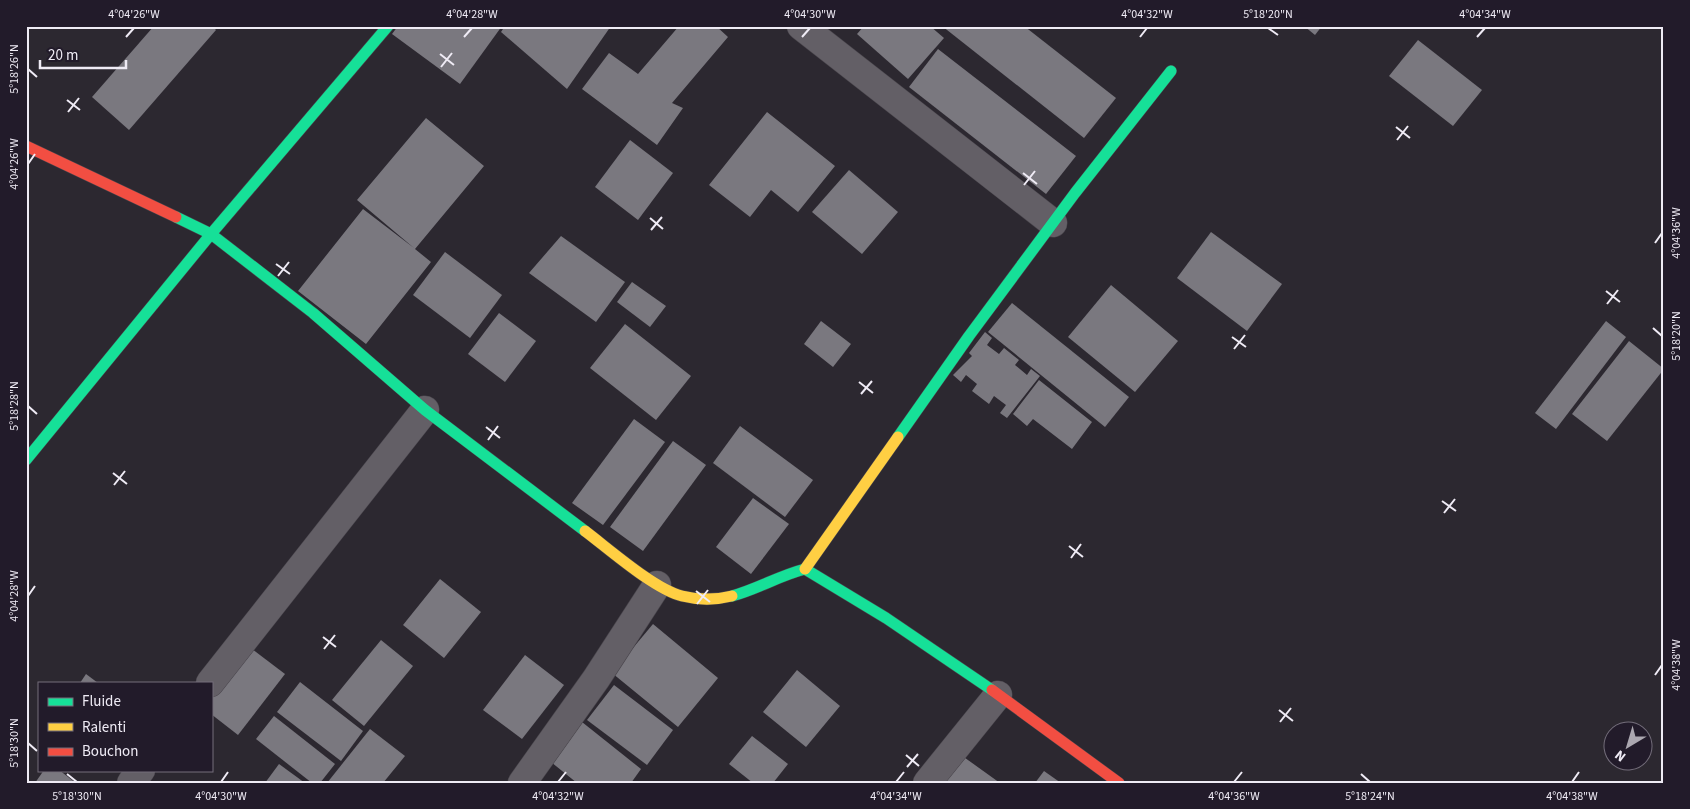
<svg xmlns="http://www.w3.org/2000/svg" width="1690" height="809" viewBox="0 0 1690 809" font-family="'Source Sans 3',sans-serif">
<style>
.building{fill:#7a787f}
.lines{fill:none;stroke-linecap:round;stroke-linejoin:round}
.street-casing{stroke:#49454c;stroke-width:29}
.fast-casing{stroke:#49454c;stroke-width:12}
.slow-casing{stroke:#49454c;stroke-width:12}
.jam-casing{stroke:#49454c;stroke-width:12}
.street{stroke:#635f66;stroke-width:28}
.fast{stroke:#16e098;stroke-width:11}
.slow{stroke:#ffcf43;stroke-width:11}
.jam{stroke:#f24e42;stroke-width:11}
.ticks{fill:none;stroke:#efebf5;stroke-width:2}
.neatline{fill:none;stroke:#efebf5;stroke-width:2}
.ticks-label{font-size:12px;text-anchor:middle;fill:#efebf5}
</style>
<rect width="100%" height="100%" fill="#2c2830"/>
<g class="building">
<polygon points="154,26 212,26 216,30 129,130 92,97"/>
<polygon points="398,26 502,26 460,84 392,34"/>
<polygon points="505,26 611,26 567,89 501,32"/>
<polygon points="679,26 716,26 728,37 672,103 683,108 657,145 582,89 609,53 638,74"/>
<polygon points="864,26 930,26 944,38 908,79 857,34"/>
<polygon points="942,26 1024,26 1116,98 1084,138"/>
<polygon points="1304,26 1322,26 1315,35"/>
<polygon points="1418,40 1482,90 1453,126 1389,76"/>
<polygon points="938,49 1076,156 1046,194 909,87"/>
<polygon points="767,112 835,166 798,212 771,190 750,217 709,185"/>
<polygon points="426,118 484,166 415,249 431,262 366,344 298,291 363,209 414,248 357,200"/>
<polygon points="630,140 673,173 638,220 595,187"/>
<polygon points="849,170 898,212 862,254 812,212"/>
<polygon points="1211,232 1282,284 1247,331 1177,278"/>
<polygon points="561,236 625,282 596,322 529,273"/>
<polygon points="445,252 502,295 470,338 413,295"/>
<polygon points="632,282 666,306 650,327 617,302"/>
<polygon points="1111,285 1178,341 1135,392 1068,337"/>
<polygon points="1012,303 1129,397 1105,427 988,332"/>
<polygon points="499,313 536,341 505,382 468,354"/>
<polygon points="821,321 851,344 833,367 804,344"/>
<polygon points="1606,321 1626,337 1556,429 1535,413"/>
<polygon points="625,324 691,376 656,420 590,368"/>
<polygon points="985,332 992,338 987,345 999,354 1004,348 1019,360 1015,365 1027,375 1031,369 1040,376 1007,418 1000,413 1006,405 994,396 989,404 972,391 977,384 966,375 961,382 953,375 972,356 969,353"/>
<polygon points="1629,341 1664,369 1607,441 1572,414"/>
<polygon points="1039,380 1092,422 1072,449 1033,419 1027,426 1013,414"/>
<polygon points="634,419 665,442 603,525 572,503"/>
<polygon points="740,426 813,480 785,517 713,463"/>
<polygon points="673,441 706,465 643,551 610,527"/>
<polygon points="753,498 789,524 751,574 716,547"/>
<polygon points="440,579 481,612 444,658 403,625"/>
<polygon points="653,624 718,678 678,727 612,673"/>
<polygon points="381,640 413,666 364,726 332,700"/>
<polygon points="248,646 285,674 238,735 211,714 211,695"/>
<polygon points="525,655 564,685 522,739 483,710"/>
<polygon points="797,670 840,706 806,747 763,712"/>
<polygon points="86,674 98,683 80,683"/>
<polygon points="300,682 363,731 341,761 277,712"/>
<polygon points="614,685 673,730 647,765 587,720"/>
<polygon points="274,716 335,764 320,783 312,783 256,739"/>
<polygon points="582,722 641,769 631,783 577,783 551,762"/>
<polygon points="370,729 405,756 383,783 327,783"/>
<polygon points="752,736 788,764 773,783 753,783 729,764"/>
<polygon points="961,755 1000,783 947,783 943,780"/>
<polygon points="279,764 305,783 265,783"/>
<polygon points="44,770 59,770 76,783 35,783"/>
<polygon points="1044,771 1061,783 1035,783"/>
</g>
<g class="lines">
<defs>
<g id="street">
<polyline points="801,26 1053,223"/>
<polyline points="210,683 425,410"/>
<polyline points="131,783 141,770"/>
<polyline points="522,783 596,679 657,585"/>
<polyline points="927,783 998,695"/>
</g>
<g id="fast">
<polyline points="176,217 211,234 313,313 425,410 585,531"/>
<polyline points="898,437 969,336 1075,193 1171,71"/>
<polyline points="26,460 211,234 388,26"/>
<path d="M732,596C758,589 778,576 805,569L886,618L992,690"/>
</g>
<g id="slow">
<path d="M585,531C609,549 654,589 682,596C698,600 716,600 732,596"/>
<polyline points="805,569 898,437"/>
</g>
<g id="jam">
<polyline points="26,146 176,217"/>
<polyline points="992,690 1119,783"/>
</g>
</defs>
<use href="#street" class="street-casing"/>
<use href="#fast" class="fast-casing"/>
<use href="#slow" class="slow-casing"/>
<use href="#jam" class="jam-casing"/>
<use href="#street" class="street"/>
<use href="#fast" class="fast"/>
<use href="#slow" class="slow"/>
<use href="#jam" class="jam"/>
</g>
<path class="ticks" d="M1268,28L1278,35M126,37L134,28M464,37L472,28M802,37L810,28M1140,37L1147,28M1477,37L1485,28M440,54L454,65M441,67L452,53M28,69L37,77M67,100L80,110M68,112L79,98M1396,127L1410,138M1397,140L1408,126M28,164L35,154M1023,173L1037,184M1024,185L1035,171M650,218L663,229M651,230L662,217M1655,243L1662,233M276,264L290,274M278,276L289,262M1606,291L1620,302M1607,304L1618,290M1653,328L1662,336M1232,337L1246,347M1234,349L1245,335M859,382L873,393M861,394L872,381M28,406L37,414M486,427L500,438M488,440L498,426M113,473L127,484M114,485L125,471M1442,501L1456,511M1444,513L1455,499M1069,546L1083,557M1071,558L1081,544M696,591L710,602M28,596L35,586M697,604L708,590M323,637L336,647M324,649L335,635M1655,675L1662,665M1279,710L1293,721M1280,722L1291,708M28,743L37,751M906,755L919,766M907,767L918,754M67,774L77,782M1361,774L1370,782M221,782L228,772M558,782L566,772M896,782L904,772M1234,782L1242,772M1572,782L1579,772"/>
<rect width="1690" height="809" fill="none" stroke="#221b2a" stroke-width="55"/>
<rect x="38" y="682" width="175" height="90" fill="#221b2a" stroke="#746e7b"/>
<rect x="48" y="698" width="25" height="8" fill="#16e098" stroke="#746e7b"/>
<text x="82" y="706" font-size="15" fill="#efebf5">Fluide</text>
<rect x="48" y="723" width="25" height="8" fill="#ffcf43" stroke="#746e7b"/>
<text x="82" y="732" font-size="15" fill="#efebf5">Ralenti</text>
<rect x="48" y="748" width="25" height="8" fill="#f24e42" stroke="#746e7b"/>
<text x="82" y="756" font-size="15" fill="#efebf5">Bouchon</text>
<g transform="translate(1628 746) rotate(218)"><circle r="24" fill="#221b2a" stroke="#746e7b"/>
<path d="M0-4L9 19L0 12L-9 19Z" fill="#aba7b0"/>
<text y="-8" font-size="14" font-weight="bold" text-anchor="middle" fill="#efebf5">N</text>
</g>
<path d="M40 60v8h86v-8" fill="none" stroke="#efebf5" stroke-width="2.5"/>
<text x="48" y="60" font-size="15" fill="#efebf5" stroke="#221b2a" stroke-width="4" paint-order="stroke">20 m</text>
<rect x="28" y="28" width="1634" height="754" class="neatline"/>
<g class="ticks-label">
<text x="134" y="18">4°04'26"W</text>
<text x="472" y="18">4°04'28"W</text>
<text x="810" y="18">4°04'30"W</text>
<text x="1147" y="18">4°04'32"W</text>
<text x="1268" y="18">5°18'20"N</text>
<text x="1485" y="18">4°04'34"W</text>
<text transform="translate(14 69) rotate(-90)" y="4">5°18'26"N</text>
<text transform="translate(14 164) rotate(-90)" y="4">4°04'26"W</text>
<text transform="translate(1676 233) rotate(-90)" y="4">4°04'36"W</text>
<text transform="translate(1676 336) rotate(-90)" y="4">5°18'20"N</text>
<text transform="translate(14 406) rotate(-90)" y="4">5°18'28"N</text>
<text transform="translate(14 596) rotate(-90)" y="4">4°04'28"W</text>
<text transform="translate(1676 665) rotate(-90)" y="4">4°04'38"W</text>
<text transform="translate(14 743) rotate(-90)" y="4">5°18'30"N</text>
<text x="77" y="800">5°18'30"N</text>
<text x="221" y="800">4°04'30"W</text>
<text x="558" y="800">4°04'32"W</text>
<text x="896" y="800">4°04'34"W</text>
<text x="1234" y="800">4°04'36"W</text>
<text x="1370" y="800">5°18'24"N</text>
<text x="1572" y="800">4°04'38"W</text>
</g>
</svg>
